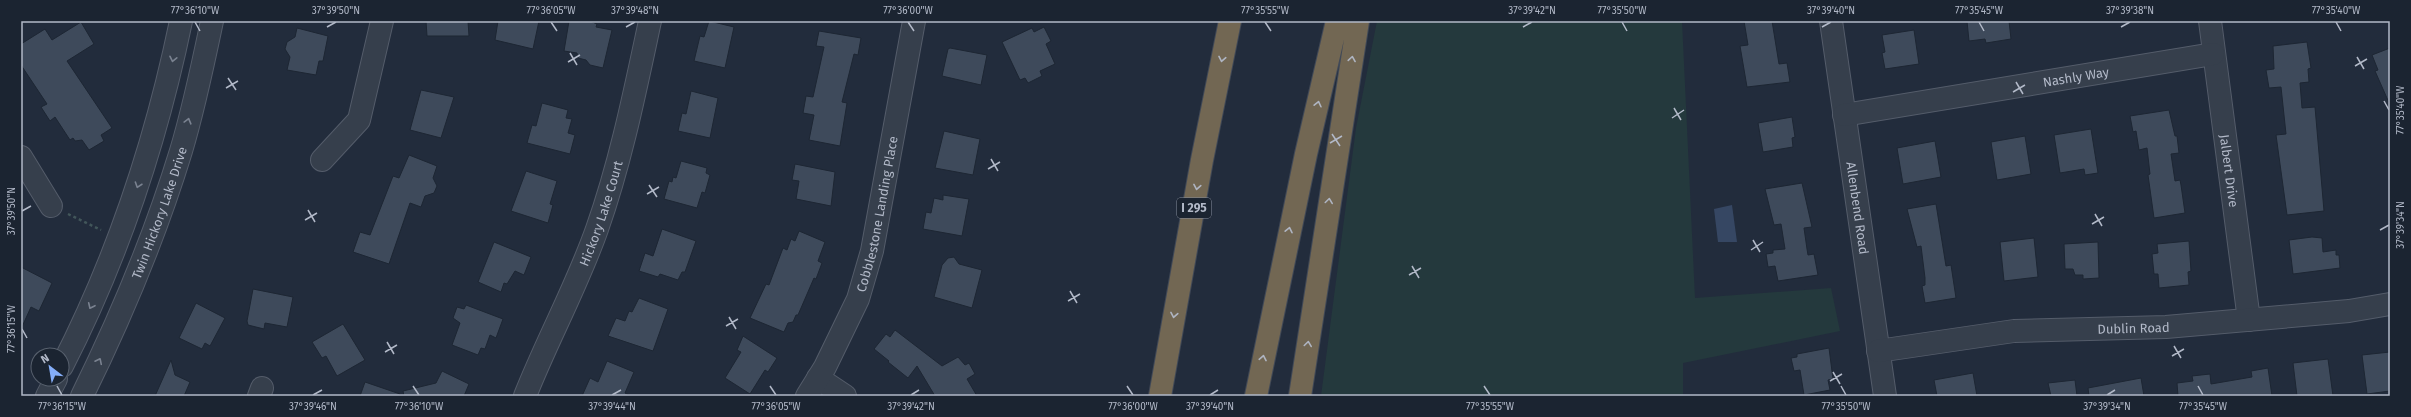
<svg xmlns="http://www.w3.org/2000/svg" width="2411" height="417" font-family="'Fira Sans',sans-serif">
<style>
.green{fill:#24393d}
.water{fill:#364763}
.building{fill:#3e4a5b;stroke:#1d2633}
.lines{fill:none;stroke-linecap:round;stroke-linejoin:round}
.minor-casing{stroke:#545c6a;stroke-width:24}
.highway-casing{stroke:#414957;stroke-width:24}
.path{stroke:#42565a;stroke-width:2.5;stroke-dasharray:3 3;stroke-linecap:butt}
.minor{stroke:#363f4c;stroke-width:22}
.highway{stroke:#726753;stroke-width:22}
.oneway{stroke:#7a8290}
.oneway2{stroke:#afb5c2}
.ticks{fill:none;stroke:#b2b9c8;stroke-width:1.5}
.labels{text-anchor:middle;stroke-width:3;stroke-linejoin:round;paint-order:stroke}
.shield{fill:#1b2431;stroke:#858c9b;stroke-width:1}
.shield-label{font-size:12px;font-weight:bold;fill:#b2b9c8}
.street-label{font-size:13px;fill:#b2b9c8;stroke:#1b2431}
.neatline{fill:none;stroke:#b2b9c8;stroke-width:1.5}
.ticks-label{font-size:10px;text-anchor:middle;fill:#b2b9c8}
</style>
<rect width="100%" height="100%" fill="#222c3c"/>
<path class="green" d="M1377 21H1682L1695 298 1831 288 1840 331 1683 363V396H1321L1356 128Z"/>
<path class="water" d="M1732 205 1737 242H1718L1714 209Z"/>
<path class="building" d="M426 21H468L469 36H427Z
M498 21H539L533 49 495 40Z
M569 21H590L597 24 596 27 612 30 603 68 590 65 586 60 578 58 577 53 564 51Z
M709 21 734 27 725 68 694 61 700 36 704 37Z
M1744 21H1772L1779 64 1787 63 1790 82 1747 87 1740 46 1748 45Z
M1967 21H2009L2011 39 1986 43 1985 39 1969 41Z
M81 22 94 44 67 61 112 128 101 135 104 141 89 150 82 140 75 141 73 138 70 140 55 117 50 121 41 107 47 104 21 65V44L45 29 52 40Z
M1044 27 1051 41 1046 44 1055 64 1040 71 1042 76 1028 83 1025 78 1020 80 1002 42 1032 28 1034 32Z
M297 28 328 36 323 61H319L316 75 287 70 290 57 285 49 287 42 295 37Z
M1914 30 1919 64 1885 69 1882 53 1885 52 1882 35Z
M819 31 861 38 858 55 854 54 842 102 847 103 840 146 809 140 814 115 803 113 806 96 813 97 824 47 816 46Z
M2307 42 2311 68 2308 69 2309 82 2300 83 2302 108 2315 107 2324 211 2287 215 2276 135 2286 134 2281 87 2269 88 2266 70 2274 69 2273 46Z
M950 48 987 55 981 85 942 76 948 49Z
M2390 48V105L2375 71 2378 70 2372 55Z
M421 90 454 97 441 138 410 130Z
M691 91 718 98 710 138 678 131 682 113 686 114Z
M542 103 568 110 566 118 572 119 568 133 575 135 570 154 527 143 532 125 536 126Z
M2169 110 2175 136H2177L2179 153 2171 154 2175 181 2180 180 2181 185 2185 213 2154 218 2148 175 2150 174 2147 148 2139 150 2136 131 2133 132 2130 116Z
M1792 117 1795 137 1792 138 1793 147 1763 152 1758 123Z
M2091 129 2098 173 2085 175 2084 169 2060 173 2054 135Z
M944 131 980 139 973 175 935 168Z
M2025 136 2031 174 1997 180 1991 142Z
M1935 141 1941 177 1903 184 1897 148Z
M409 155 437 166 433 178 437 186 434 193 425 196 421 207 410 203 389 264 353 252 360 232 370 235 393 176 399 178Z
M681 161 707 168 706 173 710 175 705 193 702 192 697 208 664 199 669 181 672 182 673 177 676 178Z
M795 164 835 172 831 206 796 199 799 181 792 180Z
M526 171 557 181 550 204 553 205 548 223 511 211Z
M1802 183 1812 227 1804 228 1807 249 1808 255 1814 254 1818 275 1778 281 1775 266 1768 267 1766 254 1773 253V250L1785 249 1781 224 1774 225 1765 189Z
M943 195 969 199 962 236 923 229 926 212 931 213 934 198 943 200Z
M1936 204 1946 266 1951 265 1956 298 1925 303 1922 286 1925 285V278L1921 246 1917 247 1907 209Z
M662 229 696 241 685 272H682L678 280 660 274 658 277 639 271 645 253 653 256Z
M799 231 825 242 818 261 822 263 816 279 814 278 798 315H796L793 322 788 323 784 332 750 318 766 284 769 285 783 248 787 250 791 239 795 241Z
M2312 237 2322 238 2323 252 2336 250V255H2339L2340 268 2293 274 2289 240Z
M2034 238 2038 277 2004 281 2000 242Z
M2189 241 2191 271 2188 272 2189 285 2159 288 2158 274H2154L2152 254 2158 253 2157 244Z
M494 242 531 257 524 275 515 271 507 284 504 283 501 292 478 282Z
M2098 242 2099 278 2083 279V275H2075L2073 269H2065L2064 244Z
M954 257 959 264 982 270 972 308 934 297 942 265 948 258Z
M21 267 52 283 39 311 31 307 21 329Z
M253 289 293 297 287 327 265 323 264 329 248 325 247 321Z
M639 298 668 309 653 351 608 336 616 318 625 321 629 311 632 312Z
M196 303 225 318 210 346 205 343 202 349 179 338Z
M466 305 503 319 496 338 490 335 485 349 481 348 478 355 452 345 460 323 453 318 457 307 464 309Z
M343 324 365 360 337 376 326 356 322 358 312 342Z
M895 330 942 366 958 357 965 365 969 363 975 374 967 379 977 396H935L917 366 908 378 888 362 889 361 874 349 886 334 890 337Z
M743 336 777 358 768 372 765 370 750 394 725 378 741 352 737 350Z
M1829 348 1833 379 1828 380 1830 390 1804 395 1800 370 1794 371 1791 358 1797 357V354Z
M2390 352V391L2367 394 2362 355Z
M2328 359 2333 396H2297L2293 363Z
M171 360 175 375 190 382 184 396H155Z
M607 361 634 372 625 393 631 396H582L590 378 598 382Z
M2268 368 2272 396H2178L2177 383 2193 381 2192 376 2210 374 2211 384 2252 377 2251 371Z
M442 371 469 384 464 396H404L403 391 436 383Z
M1973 373 1977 396H1937L1934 380Z
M2141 378 2144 396H2089L2088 388Z
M2075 380 2077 396H2051L2048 383Z
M365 382 400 394 399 396H360Z"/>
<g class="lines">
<g class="minor-casing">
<g id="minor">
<path id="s1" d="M1831 21 1885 396"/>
<path id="s2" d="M2210 21 2249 320"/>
<path id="s3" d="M1844 115 2213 54"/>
<path d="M21 157 51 206"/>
<path d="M322 160 359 120 382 21"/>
<path id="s4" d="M1878 351 2014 331 2166 327 2349 311 2390 304"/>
<path d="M62 366C118 257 156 142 181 21"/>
<path d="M818 378 845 396"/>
<path d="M47 396 56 379"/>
<path id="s5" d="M82 396C121 317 155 236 181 151 194 108 203 64 212 21"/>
<path d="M259 396 262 388"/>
<path id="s6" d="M525 396C547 340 577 286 597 229 621 161 635 91 650 21"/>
<path id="s7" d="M807 396 825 367 858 299 872 251 914 21"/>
</g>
</g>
<g class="highway-casing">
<path id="highway" d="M1160 396 1202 160 1230 21
M1256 396 1306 154 1337 21
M1300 396 1358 21"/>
</g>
<path class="path" d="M68 214 101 230"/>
<use href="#minor" class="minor"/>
<use href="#highway" class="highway"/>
</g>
<defs><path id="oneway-chevron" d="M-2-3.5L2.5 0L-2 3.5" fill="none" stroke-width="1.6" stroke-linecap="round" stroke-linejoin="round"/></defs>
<g class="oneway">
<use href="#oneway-chevron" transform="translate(173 59) rotate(102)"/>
<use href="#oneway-chevron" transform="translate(188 121) rotate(-75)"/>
<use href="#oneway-chevron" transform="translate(138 185) rotate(109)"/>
<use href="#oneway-chevron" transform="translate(91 306) rotate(115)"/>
<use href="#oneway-chevron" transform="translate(99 361) rotate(-64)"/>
</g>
<g class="oneway2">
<use href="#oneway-chevron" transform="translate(1222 59) rotate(101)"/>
<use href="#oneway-chevron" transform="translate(1352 59) rotate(-81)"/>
<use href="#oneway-chevron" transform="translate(1318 104) rotate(-77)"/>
<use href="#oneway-chevron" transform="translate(1197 187) rotate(100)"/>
<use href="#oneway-chevron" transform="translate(1329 201) rotate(-82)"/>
<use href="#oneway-chevron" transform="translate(1289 230) rotate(-78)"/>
<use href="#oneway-chevron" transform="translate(1174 315) rotate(100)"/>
<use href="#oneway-chevron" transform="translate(1308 344) rotate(-82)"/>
<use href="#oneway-chevron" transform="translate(1263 358) rotate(-79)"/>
</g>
<path class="ticks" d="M195 22 200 31M551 22 557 31M908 22 914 31M1265 22 1271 31M1622 22 1627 31M1979 22 1984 31M2336 22 2341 31M327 27 336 22M626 27 635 22M1523 27 1532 22M1822 27 1831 22M2121 27 2130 22M570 53 577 65M2357 57 2364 69M568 62 580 55M2355 66 2367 59M228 78 236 90M2016 82 2023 94M226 88 238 81M2013 92 2025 85M2384 101 2389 110M1674 108 1681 120M1672 118 1684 110M1332 134 1340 146M1330 143 1342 136M991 159 998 171M988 169 1000 162M649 185 657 197M647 194 659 187M308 210 315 222M22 211 31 206M2095 214 2102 226M305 220 317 213M2092 224 2104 217M2380 230 2389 225M1753 240 1760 252M1751 250 1763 242M1412 266 1419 278M1409 275 1421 268M1070 291 1077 303M1068 301 1080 294M729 317 736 329M726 326 738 319M22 329 27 338M387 342 394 354M2174 346 2181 358M385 352 397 345M2172 356 2184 349M1833 372 1840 384M1830 381 1842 374M57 386 62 395M413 386 419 395M770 386 776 395M1127 386 1133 395M1484 386 1490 395M1841 386 1846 395M2198 386 2203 395M313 395 322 390M612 395 621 390M911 395 919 390M1210 395 1218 390M2107 395 2115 390"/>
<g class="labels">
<rect class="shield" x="1177" y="198" width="34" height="20" rx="3"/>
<g class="shield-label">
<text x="1194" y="212">I 295</text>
</g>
<g class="street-label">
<text dy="5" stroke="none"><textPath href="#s3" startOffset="235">Nashly Way</textPath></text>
<text dy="5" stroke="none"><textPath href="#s2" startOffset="151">Jalbert Drive</textPath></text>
<text dy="5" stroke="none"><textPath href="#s1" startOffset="189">Allenbend Road</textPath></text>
<text dy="5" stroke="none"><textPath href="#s5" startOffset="199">Twin Hickory Lake Drive</textPath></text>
<text dy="5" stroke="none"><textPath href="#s6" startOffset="198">Hickory Lake Court</textPath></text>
<text dy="5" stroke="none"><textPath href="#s7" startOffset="197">Cobblestone Landing Place</textPath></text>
<text dy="5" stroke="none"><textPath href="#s4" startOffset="257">Dublin Road</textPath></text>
</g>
</g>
<rect width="2411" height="417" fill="none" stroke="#1b2431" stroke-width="44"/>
<g transform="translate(50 367) rotate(329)"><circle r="19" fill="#1b2431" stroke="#57606d"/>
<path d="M0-3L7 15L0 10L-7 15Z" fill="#85aef9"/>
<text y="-6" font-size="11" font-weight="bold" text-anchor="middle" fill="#b2b9c8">N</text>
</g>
<rect x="22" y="22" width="2367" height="373" class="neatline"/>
<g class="ticks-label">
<text x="195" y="14">77°36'10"W</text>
<text x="336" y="14">37°39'50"N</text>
<text x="551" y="14">77°36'05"W</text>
<text x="635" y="14">37°39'48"N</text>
<text x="908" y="14">77°36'00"W</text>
<text x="1265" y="14">77°35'55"W</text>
<text x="1532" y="14">37°39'42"N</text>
<text x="1622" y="14">77°35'50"W</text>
<text x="1831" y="14">37°39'40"N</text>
<text x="1979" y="14">77°35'45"W</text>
<text x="2130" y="14">37°39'38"N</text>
<text x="2336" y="14">77°35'40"W</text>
<text transform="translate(2400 110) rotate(-90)" y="4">77°35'40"W</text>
<text transform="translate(11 211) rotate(-90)" y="4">37°39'50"N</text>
<text transform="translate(2400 225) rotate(-90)" y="4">37°39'34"N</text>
<text transform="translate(11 329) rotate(-90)" y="4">77°36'15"W</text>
<text x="62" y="410">77°36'15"W</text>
<text x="313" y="410">37°39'46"N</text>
<text x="419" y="410">77°36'10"W</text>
<text x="612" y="410">37°39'44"N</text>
<text x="776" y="410">77°36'05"W</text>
<text x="911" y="410">37°39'42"N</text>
<text x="1133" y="410">77°36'00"W</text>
<text x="1210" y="410">37°39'40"N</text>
<text x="1490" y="410">77°35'55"W</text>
<text x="1846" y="410">77°35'50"W</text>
<text x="2107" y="410">37°39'34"N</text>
<text x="2203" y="410">77°35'45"W</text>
</g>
</svg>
